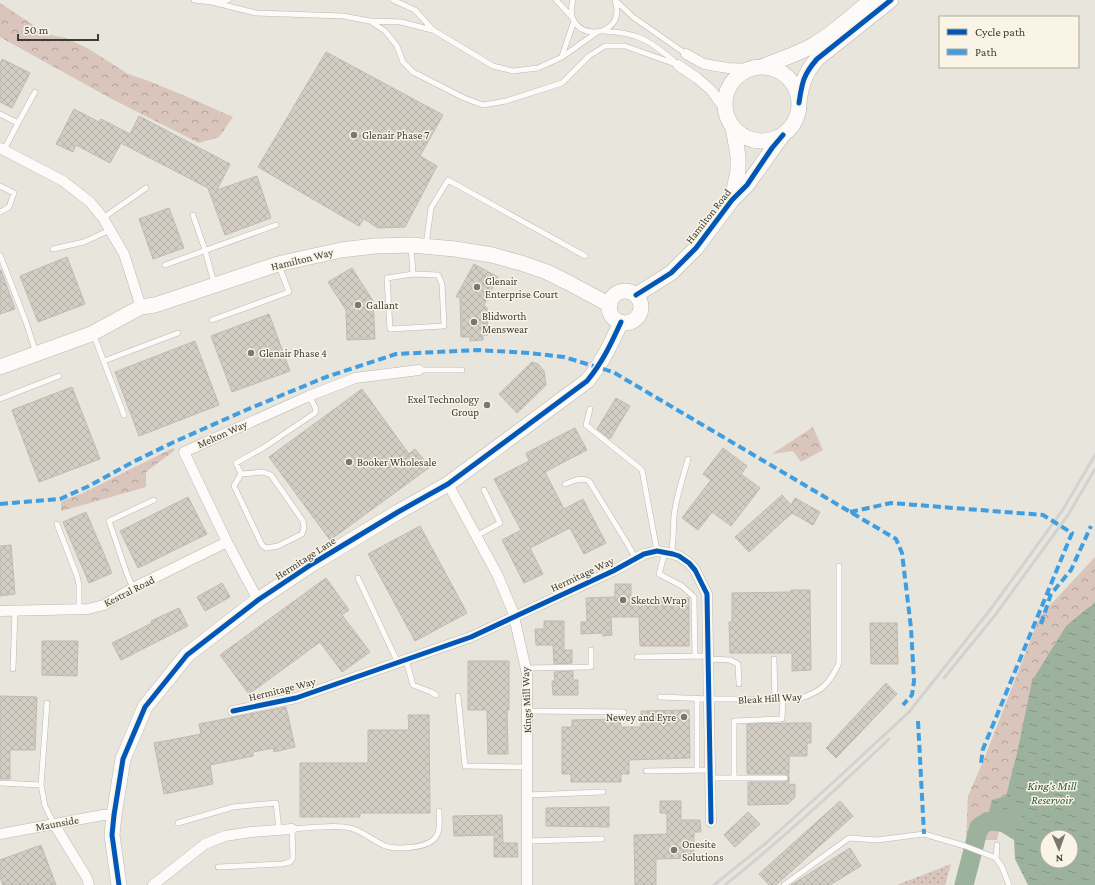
<svg xmlns="http://www.w3.org/2000/svg" width="1095" height="885" font-family="'Crimson Pro',serif">
<style>
.forest{fill:url(#forest-crowns)}
.park{fill:url(#park-dots)}
.water{fill:url(#water-ripples);fill-rule:evenodd}
.lines{fill:none;stroke-linecap:round;stroke-linejoin:round}
.river{stroke:#9db29d;stroke-width:19}
.building{fill:url(#building-cross-hatch);stroke:#bebbb4}
.lane-casing{stroke:#bbb8b2;stroke-width:6}
.street-casing{stroke:#bbb8b2;stroke-width:11}
.secondary-casing{stroke:#bbb8b2;stroke-width:16}
.lane{stroke:#fcfbfa;stroke-width:5}
.street{stroke:#fcfbfa;stroke-width:10}
.secondary{stroke:#fcfbfa;stroke-width:15}
.rail{stroke:#d3d2d0;stroke-width:3}
.quiet{stroke:#3f9ee2;stroke-width:4;stroke-dasharray:8 4;stroke-linecap:butt}
.cycleway-casing{stroke:#f9f4e6;stroke-width:8}
.cycleway{stroke:#0057b8;stroke-width:5}
.poi-dot{fill:#7a7770;stroke:#f9f4e6;stroke-width:1.5}
.labels{text-anchor:middle;stroke-width:3;stroke-linejoin:round;paint-order:stroke}
.poi-label{font-size:11px;fill:#3e3c36;stroke:#f9f4e6;text-anchor:start}
.street-label{font-size:11px;fill:#3e3c36;stroke:#f9f4e6}
.water-label{font-size:12px;font-style:italic;fill:#295a35;stroke:#f9f4e6}
</style>
<defs>
<pattern id="forest-crowns" width="20" height="18" patternUnits="userSpaceOnUse"><rect width="20" height="18" fill="#dac5bc"/><path d="M2 6a3 3 0 1 1 6 0M12 15a3 3 0 1 1 6 0" fill="none" stroke="#b2a19a"/></pattern>
<pattern id="park-dots" width="8" height="8" patternUnits="userSpaceOnUse"><rect width="8" height="8" fill="#dac5bc"/><path d="M2 2h.1M6 6h.1" fill="none" stroke="#b2a19a" stroke-width="1.8" stroke-linecap="round"/></pattern>
<pattern id="water-ripples" width="26" height="14" patternUnits="userSpaceOnUse"><rect width="26" height="14" fill="#9db29d"/><path d="M2 4q2-2 4 0t4 0M15 11q2-2 4 0t4 0" fill="none" stroke="#819281"/></pattern>
<pattern id="building-cross-hatch" width="8" height="8" patternUnits="userSpaceOnUse"><rect width="8" height="8" fill="#d3cdc3"/><path d="M0 0l8 8M0 8l8-8" fill="none" stroke="#b6b1a8"/></pattern>
</defs>
<rect width="100%" height="100%" fill="#e8e5dc"/>
<path class="forest" d="M0 3 47 34 66 38 89 49 128 74 146 80 190 98 233 117 219 137 199 143 110 98 0 37Z
M813 427 823 450 801 462 793 451 772 454Z
M173 448 175 450 146 472V487L90 503 61 511V501L83 493Z
M1095 557V602L1089 606 1017 753 1006 797 997 840H966L968 796 984 759 1040 616Z"/>
<path class="park" d="M951 864 945 885H897Z"/>
<path class="water" d="M1095 602V885H1028L1015 859 1014 840 1001 832 985 828 992 800 1006 796 1017 753 1032 681 1066 626ZM1047 837H1071V861H1047Z"/>
<g class="lines">
<path class="river" d="M964 885 979 827 987 822 1012 818"/>
</g>
<path class="building" d="M326 52 443 115 420 156 437 166 405 227 378 228 364 219 359 226 258 167Z
M2 59 30 73 12 108 0 102V64Z
M74 109 99 122 101 119 130 134 139 116 230 164 217 190 257 176 271 218 225 235 208 188 121 143 110 163 76 145 73 152 56 144Z
M169 208 184 248 153 259 139 219Z
M67 257 85 304 38 322 20 276Z
M474 264 498 277 484 305 487 308 488 335H483V340L470 341V337H461L460 297H456Z
M352 268 373 301 375 339 347 340 346 310 328 282Z
M0 270H1L15 309 0 314Z
M269 314 290 371 232 392 211 336Z
M195 341 219 405 139 436 115 372Z
M532 362 538 364 544 371 546 385 517 413 499 394Z
M72 387 100 459 39 482 12 410Z
M362 389 409 454 415 449 430 467 330 540 269 457Z
M616 398 630 406 610 439 597 429Z
M575 428 587 450 545 472 564 509 583 499 606 543 584 554 570 528 530 548 543 574 524 583 502 540 521 530 494 479 529 461 526 453Z
M723 448 747 466 741 474 760 488 731 526 712 512 698 530 682 518 711 480 703 474Z
M782 495 791 505 795 498 820 512 813 525 792 513 749 552 735 537Z
M188 497 207 534 138 568 120 531Z
M86 512 112 573 89 583 63 522Z
M420 526 467 613 415 641 368 554Z
M11 545 15 594 0 596V546Z
M326 578 349 610 342 615 370 652 342 672 320 642 249 694 220 655Z
M222 583 230 597 205 611 197 597Z
M615 584H631V599L689 598V646H640L639 617H611L612 635 603 636 602 633 581 634V622H587L586 598 615 597Z
M791 590H810L811 670 792 671V653H730L729 622H732V593L791 592Z
M179 608 188 626 121 660 112 643 152 623 151 621Z
M544 621H564V650H572V663L554 664 553 645H536L535 629H544Z
M870 623H897L898 664H871Z
M42 641H78L77 676 42 675Z
M468 661H509V710H507L508 754H488L487 710H468Z
M573 671V680H578V695H553L552 681H555L554 672Z
M886 683 897 694 836 758 826 748Z
M0 696 37 697 35 750H10V779H0Z
M286 707 295 747 274 752 273 748 253 752V756L210 765 213 784 164 794 154 743 201 734 199 724Z
M689 710 690 758 629 760V774H621V782H571V774H562V727H572V720L620 719 621 727H641V711Z
M408 715H429L430 813H360V817H300V763H368V730H409Z
M793 723H811V743H807V756H789V785L795 784V797L788 804 748 805V782H785L788 780 789 778 785 774H748L747 772V724Z
M660 801H681V820H700L701 832H694V858L656 859V885H635L634 835 667 834V813H660Z
M840 801 853 816 776 885H769L759 874Z
M609 807V827L546 826V808Z
M748 812 760 824 735 847 724 835Z
M502 815 503 843H517L518 857H494V835L454 836 453 816Z
M41 845 56 885H3L0 877V860Z
M850 848 861 866 830 885H791Z"/>
<g class="lines">
<g class="lane-casing">
<path id="lane" d="M194 0 212 2 256 13 343 16 370 21 385 31 397 46 403 62 413 72 464 98 483 105 506 101 562 83 589 56 605 46H625L678 65
M393 0 415 10 433 30 493 66 513 71 538 68 562 57 596 33
M556 0 572 17
M573 0C560 43 629 42 615 0
M616 1 633 17 686 54
M215 2 228 0
M371 21 401 22 432 30
M604 31C638 33 649 40 674 61
M562 56 574 21
M0 114 18 123 4 150
M18 123 35 92
M0 186 14 193 9 207 0 212
M193 215 205 250 214 283
M103 218 146 188
M426 245 431 208 448 180 585 256
M411 246 413 274
M53 249 84 242 110 230
M0 255 26 322 36 353
M165 265 276 225
M413 274 438 275 442 284 444 326 390 329 387 278Z
M212 320 289 292 279 266
M91 335 96 341 124 415
M104 361 178 333
M419 370H462
M0 399 59 376
M590 409 586 425 642 470 657 551
M263 472 271 475 303 521 304 528 302 534 278 546 266 548 262 545 234 486 241 474Z
M241 474 236 463 263 448 315 413 316 409 309 396
M565 484C574 481 580 477 589 481L627 543 636 559
M57 524 77 576 79 585V609
M476 536 500 523 484 490
M665 552 659 574 682 586 694 597 695 656
M671 554C674 541 673 529 674 516 676 497 683 478 688 459
M358 578 398 663
M133 588 127 574 109 521 154 500
M637 657 708 656
M708 659 730 660 738 664 739 684
M774 659 775 699
M406 660 413 685 431 692 436 695
M526 668 591 667V650
M13 669 15 611
M458 696 465 766 527 767
M660 697 709 699H798C821 692 829 685 839 663V566
M697 699V770
M47 703 41 785 45 806 54 824
M527 711 624 712
M646 771 710 770
M710 778H785
M734 778V721L782 719 783 699
M0 783 41 785
M527 795 603 792
M178 823 233 807 276 803 279 830
M527 841 602 839
M997 845 996 858 1002 867 1009 885
M218 867 282 864 290 862 293 858 292 829C308 828 329 825 344 827 359 828 370 839 383 845 394 850 426 849 435 838 441 831 439 820 439 811
M784 885 849 838 877 840 924 834 965 846 996 858"/>
</g>
<g class="street-casing">
<path id="street" d="M686 54 704 64 728 68 751 69
M678 65 697 78 711 90 727 112
M0 148 63 181 90 202 103 218 124 254 141 307
M448 484 498 576 513 612 527 674V885
M258 600 227 542 184 452 309 396 355 378 419 370
M0 611 88 609 104 605 133 588 227 542
M233 711 296 698 471 637 613 571 644 554 657 551 673 554 679 556 689 563 695 570 707 594 711 822
M54 824 87 878 89 885
M0 834 103 815H114
M153 885 205 844 225 836 251 832 292 829"/>
</g>
<g class="secondary-casing">
<path id="secondary" d="M761 67C777 61 794 55 810 47 832 35 852 16 871 0
M725 104a37 37 0 1 1 74 0a37 37 0 1 1-74 0Z
M799 101C802 83 805 73 817 59L891 0
M732 200 738 171V156L733 127
M609 307a16 16 0 1 1 32 0a16 16 0 1 1-32 0Z
M636 295 671 273 696 248 732 200 747 185 782 136
M0 367 91 334 141 307 155 305 278 264 341 250 375 246 411 245 455 249 492 255 521 263 547 272 569 283 610 305
M119 885 112 835 114 815 123 759 145 707 187 655 258 600 312 564 398 512 448 484 587 381C602 363 611 344 621 322"/>
</g>
<use href="#lane" class="lane"/>
<use href="#street" class="street"/>
<use href="#secondary" class="secondary"/>
<path class="rail" d="M944 678 996 614 1068 515 1095 469
M714 885 766 843 839 777 909 712 990 610 1062 511 1095 455
M725 885C782 839 836 790 889 739"/>
<path class="quiet" d="M0 504 60 499 89 486 133 462 174 442 246 410 326 377 396 354 478 350 529 353 564 357 613 372 896 539 902 553 911 628 914 681 912 695 903 705
M850 512 891 503 1043 515 1072 533 983 749 981 763
M1041 624 1051 594 1071 570 1091 526
M918 721 924 834"/>
<g class="cycleway-casing">
<path id="cycleway" d="M799 103C802 83 803 75 817 59L891 0
M636 295 671 273 696 248 732 200 747 185 772 148 783 135
M233 711 296 698 471 637 613 571 644 554 657 551 673 554 679 556 689 563 695 570 707 594 711 822
M119 885 112 835 114 815 123 759 145 707 187 655 258 600 312 564 398 512 448 484 587 381C602 363 611 344 621 322"/>
</g>
<use href="#cycleway" class="cycleway"/>
</g>
<g class="poi-dot">
<circle cx="354" cy="135" r="4"/>
<circle cx="477" cy="287" r="4"/>
<circle cx="358" cy="305" r="4"/>
<circle cx="474" cy="322" r="4"/>
<circle cx="251" cy="353" r="4"/>
<circle cx="487" cy="405" r="4"/>
<circle cx="349" cy="462" r="4"/>
<circle cx="623" cy="600" r="4"/>
<circle cx="684" cy="717" r="4"/>
<circle cx="674" cy="850" r="4"/>
</g>
<g class="labels">
<g class="poi-label">
<text x="362" y="139">Glenair Phase 7</text>
<text x="485" y="285">Glenair<tspan x="485" dy="13">Enterprise Court</tspan></text>
<text x="366" y="309">Gallant</text>
<text x="482" y="320">Blidworth<tspan x="482" dy="13">Menswear</tspan></text>
<text x="259" y="357">Glenair Phase 4</text>
<text x="479" y="403" text-anchor="end">Exel Technology<tspan x="479" dy="13">Group</tspan></text>
<text x="357" y="466">Booker Wholesale</text>
<text x="631" y="604">Sketch Wrap</text>
<text x="676" y="721" text-anchor="end">Newey and Eyre</text>
<text x="682" y="848">Onesite<tspan x="682" dy="13">Solutions</tspan></text>
</g>
<g class="street-label">
<text transform="translate(708 216) rotate(-52)" y="4">Hamilton Road</text>
<text transform="translate(302 259) rotate(-14)" y="4">Hamilton Way</text>
<text transform="translate(222 434) rotate(-24)" y="4">Melton Way</text>
<text transform="translate(305 558) rotate(-33)" y="4">Hermitage Lane</text>
<text transform="translate(582 574) rotate(-25)" y="4">Hermitage Way</text>
<text transform="translate(129 591) rotate(-27)" y="4">Kestral Road</text>
<text transform="translate(282 689) rotate(-14)" y="4">Hermitage Way</text>
<text transform="translate(770 698) rotate(-3)" y="4">Bleak Hill Way</text>
<text transform="translate(526 700) rotate(-92)" y="4">Kings Mill Way</text>
<text transform="translate(57 823) rotate(-10)" y="4">Maunside</text>
</g>
<g class="water-label">
<text x="1052" y="790">King's Mill<tspan x="1052" dy="14">Reservoir</tspan></text>
</g>
</g>
<rect x="939" y="16" width="140" height="52" fill="#f9f4e6" stroke="#aeaaa0"/>
<rect x="947" y="29" width="20" height="6" fill="#0057b8" stroke="#aeaaa0"/>
<text x="975" y="36" font-size="12" fill="#3e3c36">Cycle path</text>
<rect x="947" y="49" width="20" height="6" fill="#3f9ee2" stroke="#aeaaa0"/>
<text x="975" y="56" font-size="12" fill="#3e3c36">Path</text>
<g transform="translate(1059 849) rotate(178)"><circle r="19" fill="#f9f4e6" stroke="#aeaaa0"/>
<path d="M0-3L7 15L0 10L-7 15Z" fill="#7a7770"/>
<text y="-6" font-size="11" font-weight="bold" text-anchor="middle" fill="#3e3c36">N</text>
</g>
<path d="M18 34v6h80v-6" fill="none" stroke="#3e3c36" stroke-width="2"/>
<text x="24" y="34" font-size="12" fill="#3e3c36" stroke="#f9f4e6" stroke-width="3" paint-order="stroke">50 m</text>
</svg>
